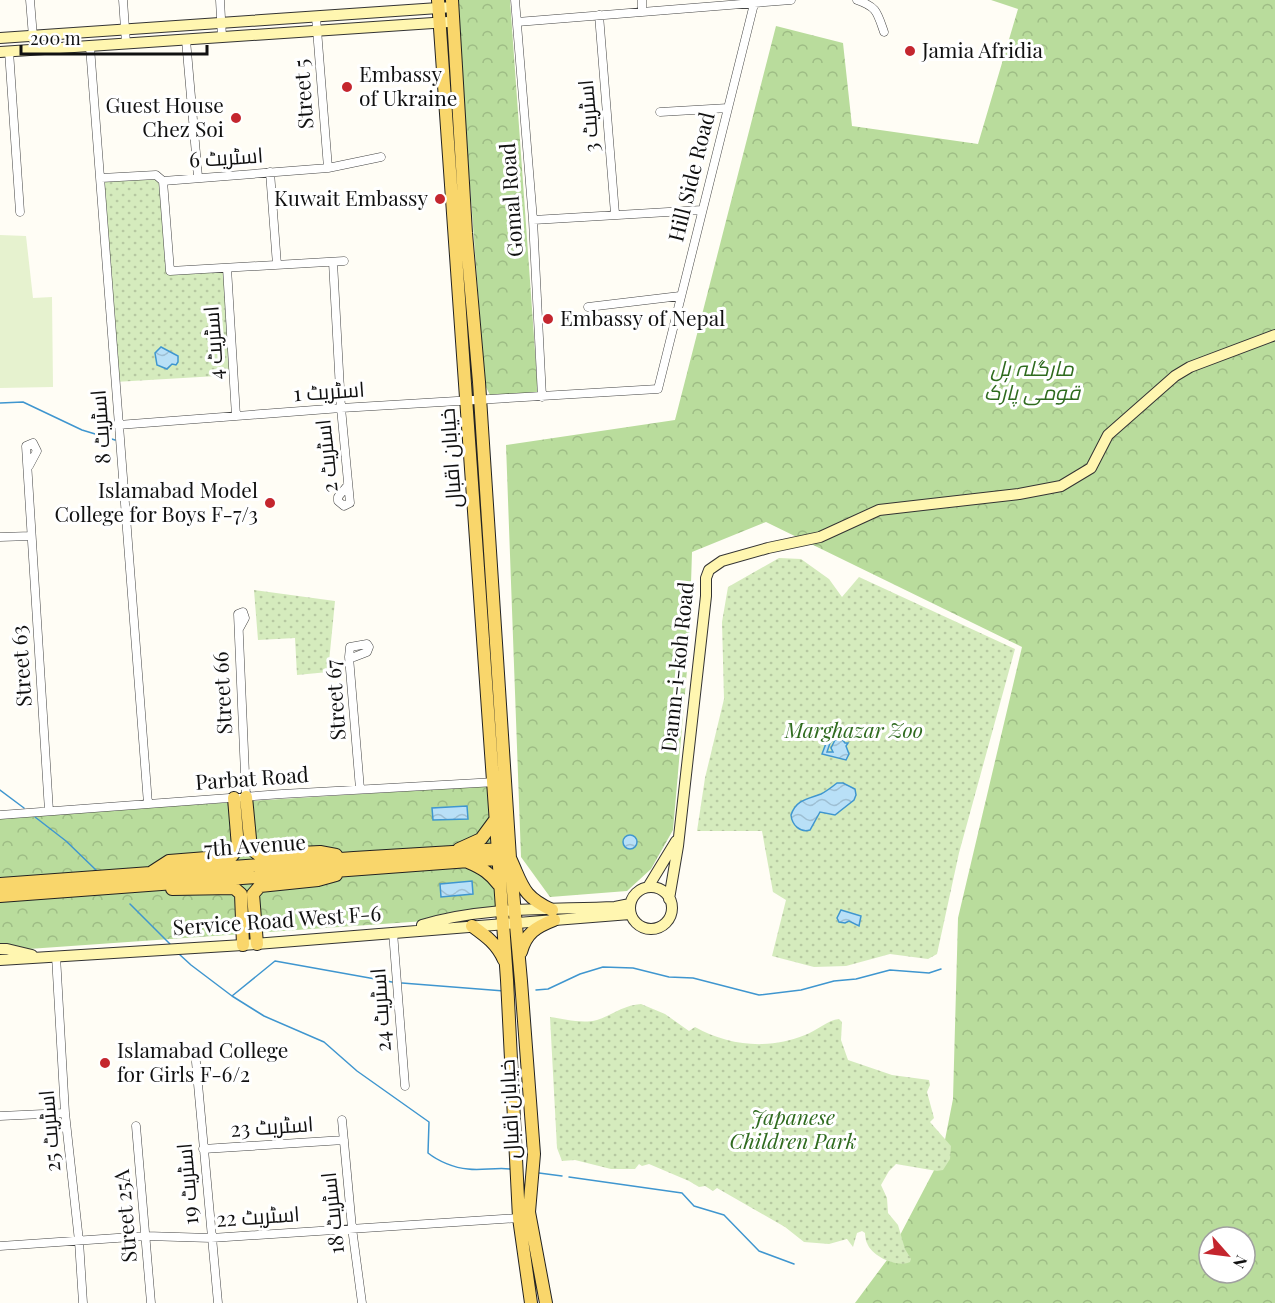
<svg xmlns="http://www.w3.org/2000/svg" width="1275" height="1303" font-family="'Playfair Display',Cairo,serif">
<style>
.forest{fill:url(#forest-crowns);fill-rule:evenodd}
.park{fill:url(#park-dots)}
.pitch{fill:#e6f2cf}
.water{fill:url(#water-waves);stroke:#3f96cf;stroke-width:1.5}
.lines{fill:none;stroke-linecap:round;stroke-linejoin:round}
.stream{stroke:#3f96cf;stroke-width:1.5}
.street-casing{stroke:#444;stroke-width:9}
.secondary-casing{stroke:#333;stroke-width:12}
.primary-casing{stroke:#222;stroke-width:14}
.street{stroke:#fff;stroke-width:8}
.secondary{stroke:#fff6b0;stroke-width:10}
.primary{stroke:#f9d66b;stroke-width:12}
.poi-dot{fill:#c4262e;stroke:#fff;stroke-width:2}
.labels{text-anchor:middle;stroke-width:6;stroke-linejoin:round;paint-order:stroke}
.poi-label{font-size:21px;fill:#111;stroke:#fff;text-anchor:start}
.street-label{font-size:21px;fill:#111;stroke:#fff}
.park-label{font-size:21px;font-style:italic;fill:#2f6b1f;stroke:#fff}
</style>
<defs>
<pattern id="forest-crowns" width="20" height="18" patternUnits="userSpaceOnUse" patternTransform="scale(1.5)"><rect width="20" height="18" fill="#b9dc9c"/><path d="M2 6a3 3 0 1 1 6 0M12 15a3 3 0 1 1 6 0" fill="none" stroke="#9ebc85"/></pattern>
<pattern id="park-dots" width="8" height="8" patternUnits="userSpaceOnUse" patternTransform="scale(1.5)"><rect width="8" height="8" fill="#d5ebbd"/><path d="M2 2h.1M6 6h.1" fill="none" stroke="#b6c8a1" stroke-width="1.8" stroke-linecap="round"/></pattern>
<pattern id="water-waves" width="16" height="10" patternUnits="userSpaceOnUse" patternTransform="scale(1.5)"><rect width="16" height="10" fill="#b9e0f7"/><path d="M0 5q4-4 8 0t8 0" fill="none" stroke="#9ebfd3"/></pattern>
</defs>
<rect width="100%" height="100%" fill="#fffdf5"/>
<path class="forest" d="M456 0H510L538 393 491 397 485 385Z
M991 0H1275V1303H855L887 1260 942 1155 953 1099 958 918 1022 647 766 522 692 552 689 647 673 830 651 869 627 891 550 897 521 857 506 445 675 420 776 26 843 43 852 126 978 144 1018 9ZM1209 1237H1245V1273H1209Z
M487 786 496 916 0 951V817Z"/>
<path class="park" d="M156 175 163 181 170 271 227 268 234 375 115 382 101 178Z
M779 558 801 559 829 579 842 597 859 577 1015 649 959 853 937 954 928 959 890 954 846 966 814 967 772 956 786 900 773 892 762 831H697L705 778 724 699 722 622 728 587Z
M254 590 335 601 328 672 297 675 295 638 258 640Z
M641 1004 665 1014 689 1031 695 1027C729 1046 769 1050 805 1035 816 1031 828 1020 839 1019L842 1022 841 1040 848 1060 892 1075 929 1080 930 1085 927 1092 934 1118 930 1122 951 1146 950 1159 943 1170 937 1171 896 1164 889 1171 881 1185 887 1198 888 1213 898 1225 905 1249 911 1259 910 1262C898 1268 872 1257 867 1243 866 1242 865 1235 865 1233L862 1231 857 1233 853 1247 847 1239 829 1244 804 1242 785 1227 717 1188 713 1191 705 1186 699 1187 689 1181 649 1164 642 1166 639 1164 635 1169H611L575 1160 562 1161 557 1148 550 1017C564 1019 582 1024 597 1020 612 1015 624 1005 641 1004Z"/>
<path class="pitch" d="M0 235 26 236 33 298 52 297 53 387 0 388Z"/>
<path class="water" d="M161 347 178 356V362L176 365 172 364 167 369 157 365 155 353Z
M829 730 837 734 830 743 827 752H833L831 748 835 740 841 738 845 743H848L846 746 849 754 846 760 822 754 828 738 826 732Z
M837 783H843L855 789 856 795 854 800 835 815 820 812 810 830C800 833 792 825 791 815 796 800 807 799 821 794 827 791 832 787 837 783Z
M467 806 468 819 433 820 432 808Z
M623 842a7 7 0 1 1 14 0a7 7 0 1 1-14 0Z
M472 881 473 894 441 897 440 884Z
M841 910 861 916 859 926 849 921 845 923 839 922 837 918Z"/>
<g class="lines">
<path class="stream" d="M0 403 23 402 82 430 115 440
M0 790 24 808
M35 817 66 841 96 870
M130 904 170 944
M179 954 191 965 232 996 275 961 392 982
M402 983 504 991
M536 990 548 989 580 974 603 967 633 968 669 977 693 978 759 995 801 990 834 981 856 979 890 970 929 973 941 969
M232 996 264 1016 324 1042 357 1071 429 1122 428 1153C438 1161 454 1168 468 1169 482 1171 495 1167 511 1169
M539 1173 562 1176
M569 1177 682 1193 694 1206 724 1215 759 1251 794 1264"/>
<g class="street-casing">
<path id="street" d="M30 0 34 49
M123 0 126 43
M220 0 222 37
M515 0 533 220 542 397
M642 0V12
M857 0C877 7 877 12 884 32
M599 15 615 214
M316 17 328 168
M517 22 791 0
M186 40 198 177
M90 47 148 804
M9 51 20 212
M660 112 728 108
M270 172 277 265
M101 178 156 175 163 181
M163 181 170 271 344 261
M163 181 328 168 381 157
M533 220 702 210
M333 262 341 408 350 503 344 506 338 501V497L348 485
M227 268 236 416
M588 307 680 296
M118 425 341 408 658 389 755 0
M29 466 37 451 33 443 26 446 49 811
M0 537 31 536
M239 629 245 618 243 612 238 614 246 797
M354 657 367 652 369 647 367 644 350 647 349 657 360 789
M0 815 282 794 496 782
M393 932 405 1086
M56 956 65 1113 79 1241 83 1303
M196 1062 218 1303
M0 1116 65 1113
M342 1120 352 1228 362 1303
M136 1126 151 1303
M203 1149 344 1140
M0 1246 146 1236 211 1238 519 1218"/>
</g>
<g class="secondary-casing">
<path id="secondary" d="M0 38 453 7
M0 52 448 22
M648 887 676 841
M630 908a21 21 0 1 1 42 0a21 21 0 1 1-42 0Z
M669 899 678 846 706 596V578L709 570 722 561 768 548 820 537 879 510 1019 494 1061 486 1091 468 1108 435 1175 376 1190 367 1275 335
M422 925C483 906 552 910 615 907L630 904
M0 949H7L32 955
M0 960 243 945 630 914"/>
</g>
<g class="primary-casing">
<path id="primary" d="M438 0 507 980 519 1218 531 1303
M452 0 466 233 479 382 510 858 521 981 534 1154 529 1212 546 1303
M246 797 251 849 259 855 320 852 336 855
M459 849 481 839 495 820
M468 862C482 868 490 873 499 885
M152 872 169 861 232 856 238 847 234 798
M0 884 354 858 502 849
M172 889 234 888 241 894 243 945
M0 896 510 858C523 886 522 896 552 910
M472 926C486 936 497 944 504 960
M257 944 253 894 260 886 318 880 336 875
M521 952C526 933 536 927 554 920"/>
</g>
<use href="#street" class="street"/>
<use href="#secondary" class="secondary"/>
<use href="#primary" class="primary"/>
</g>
<g class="poi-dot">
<circle cx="910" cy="51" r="6"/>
<circle cx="347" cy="87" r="6"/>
<circle cx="236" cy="118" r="6"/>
<circle cx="440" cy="199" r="6"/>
<circle cx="548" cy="319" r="6"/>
<circle cx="270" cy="503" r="6"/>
<circle cx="105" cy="1063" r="6"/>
</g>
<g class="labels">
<g class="poi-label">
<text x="922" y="58">Jamia Afridia</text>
<text x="359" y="82">Embassy<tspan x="359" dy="24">of Ukraine</tspan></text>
<text x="224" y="113" text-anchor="end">Guest House<tspan x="224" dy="24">Chez Soi</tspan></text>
<text x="428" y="206" text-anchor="end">Kuwait Embassy</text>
<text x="560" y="326">Embassy of Nepal</text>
<text x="258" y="498" text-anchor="end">Islamabad Model<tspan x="258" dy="24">College for Boys F-7/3</tspan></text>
<text x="117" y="1058">Islamabad College<tspan x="117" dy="24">for Girls F-6/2</tspan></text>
</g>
<g class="street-label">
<text transform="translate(304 94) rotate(-94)" y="7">Street 5</text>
<text transform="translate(589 116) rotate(-95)" y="7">اسٹریٹ 3</text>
<text transform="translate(226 158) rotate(-4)" y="7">اسٹریٹ 6</text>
<text transform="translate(692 177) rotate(-76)" y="7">Hill Side Road</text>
<text transform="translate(512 200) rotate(-94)" y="7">Gomal Road</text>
<text transform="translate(214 343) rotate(-94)" y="7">اسٹریٹ 4</text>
<text transform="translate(329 392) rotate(-4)" y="7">اسٹریٹ 1</text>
<text transform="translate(101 427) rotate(-94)" y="7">اسٹریٹ 8</text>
<text transform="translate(327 456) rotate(-96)" y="7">اسٹریٹ 2</text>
<text transform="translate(451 458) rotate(-94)" y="7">خیابان اقبال</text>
<text transform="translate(22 666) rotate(-94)" y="7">Street 63</text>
<text transform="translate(678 667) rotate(-84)" y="7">Damn-i-koh Road</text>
<text transform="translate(223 693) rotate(-93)" y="7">Street 66</text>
<text transform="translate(336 700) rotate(-94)" y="7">Street 67</text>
<text transform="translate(252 779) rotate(-4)" y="7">Parbat Road</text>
<text transform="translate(255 846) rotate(-4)" y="7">7th Avenue</text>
<text transform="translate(277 921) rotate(-4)" y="7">Service Road West F-6</text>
<text transform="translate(381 1010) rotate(-94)" y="7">اسٹریٹ 24</text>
<text transform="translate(510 1109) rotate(-93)" y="7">خیابان اقبال</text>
<text transform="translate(272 1127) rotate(-4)" y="7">اسٹریٹ 23</text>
<text transform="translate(50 1131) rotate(-95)" y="7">اسٹریٹ 25</text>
<text transform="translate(188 1184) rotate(-95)" y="7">اسٹریٹ 19</text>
<text transform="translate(333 1213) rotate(-96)" y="7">اسٹریٹ 18</text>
<text transform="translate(126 1216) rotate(-95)" y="7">Street 25A</text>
<text transform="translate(258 1217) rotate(-4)" y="7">اسٹریٹ 22</text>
</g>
<g class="park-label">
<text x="1032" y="376">مارگلہ ہل<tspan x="1032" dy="24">قومی پارک</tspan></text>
<text x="854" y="738">Marghazar Zoo</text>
<text x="793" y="1125">Japanese<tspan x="793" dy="24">Children Park</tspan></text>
</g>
</g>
<g transform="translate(1227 1255) rotate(118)"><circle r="28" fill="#ffffff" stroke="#a0a0a0" stroke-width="1.5"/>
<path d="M0-4.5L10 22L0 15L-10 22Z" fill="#c4262e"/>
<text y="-9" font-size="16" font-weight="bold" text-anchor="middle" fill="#111111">N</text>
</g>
<path d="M21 45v9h186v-9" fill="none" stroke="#111111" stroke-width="3"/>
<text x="30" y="45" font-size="18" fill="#111111" stroke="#ffffff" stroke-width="4.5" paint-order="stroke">200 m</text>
</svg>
